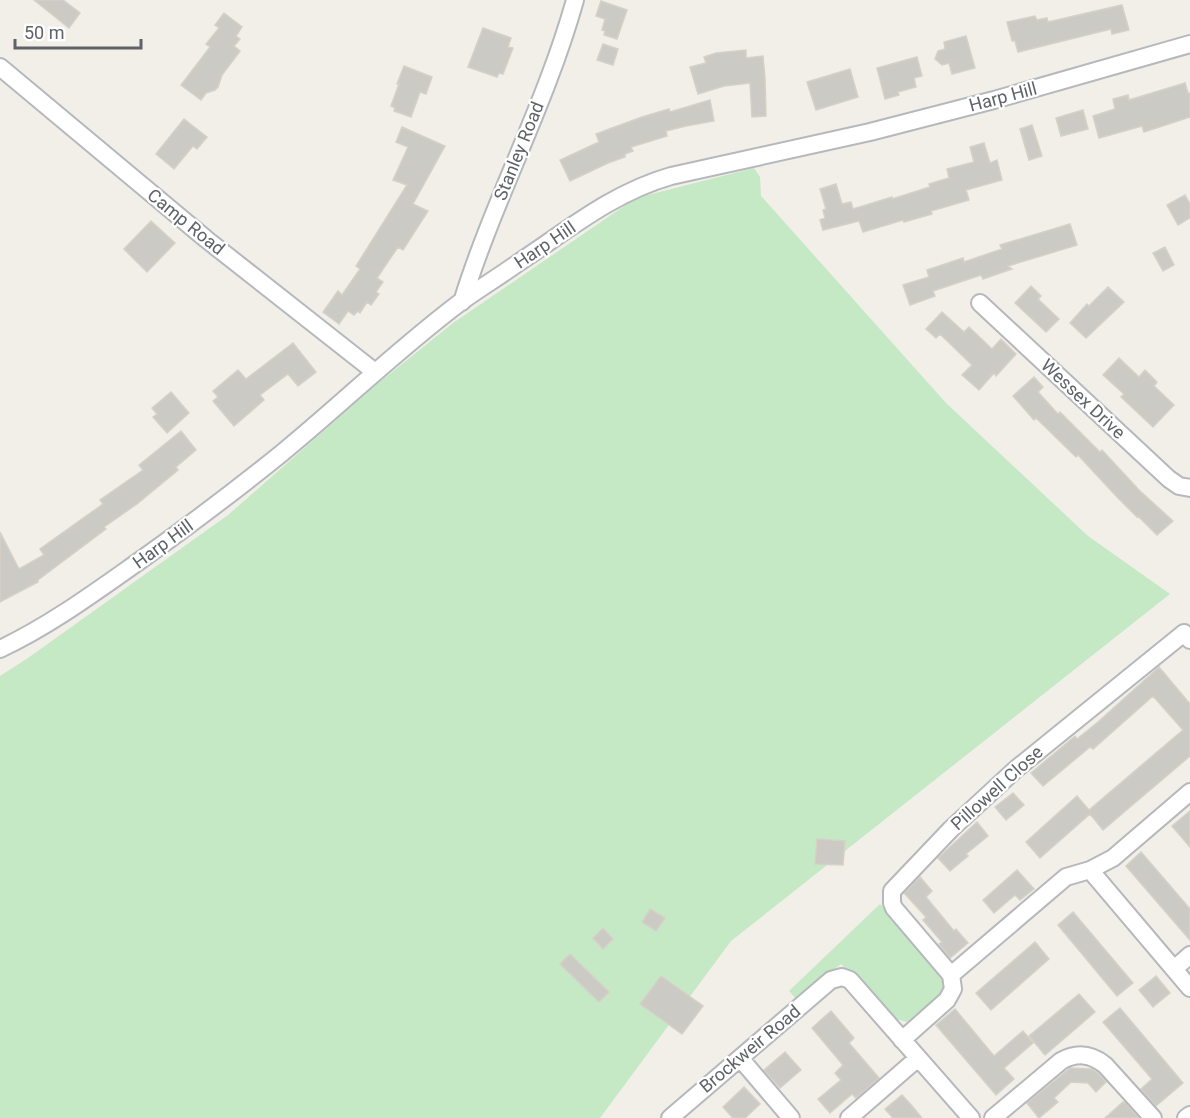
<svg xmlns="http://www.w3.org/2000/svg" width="1190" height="1118" font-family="Roboto,sans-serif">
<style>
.green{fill:#c5e8c5}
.building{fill:#cccac5;stroke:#d6d1c6;stroke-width:1.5}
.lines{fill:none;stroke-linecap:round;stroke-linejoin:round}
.minor-casing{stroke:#b5b8bc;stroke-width:20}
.minor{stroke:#fff;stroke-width:16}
.labels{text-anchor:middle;stroke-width:4.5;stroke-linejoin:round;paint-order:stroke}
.street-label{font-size:18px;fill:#5f6368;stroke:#fff}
</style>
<rect width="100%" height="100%" fill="#f1efe8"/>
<path class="green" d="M754 168 760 177 761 196 946 403 1088 536 1170 594 731 941 600 1118H0V676L28 658 228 515 376 385 453 323 636 198Z
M880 904 941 974 944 989 927 1006 907 1022 896 1019 841 964 796 999 789 991Z"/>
<path class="building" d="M34 0H63L80 13 69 28Z
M601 1 627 10 617 39 604 35 605 31 602 30 605 19 596 16Z
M1122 5 1129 30 1112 34 1111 29 1018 52 1015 41H1012L1007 22 1035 16 1037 20 1047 18 1048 22Z
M224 13 242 27 236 36 240 39 234 46 240 51 222 75 218 87 215 90 206 93 201 100 181 85 210 47 206 44 219 28 215 25Z
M483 28 511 38 508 47 513 48 503 74 499 73 497 77 468 67Z
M966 36 975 68 952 74 949 63 942 65 935 59 938 51 945 49 944 42Z
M603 44 618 49 613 65 597 60Z
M746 50V58L763 56 765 78 766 116 752 117 750 83 724 86 698 94 690 67 706 63 704 57 716 53Z
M917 57 922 76 914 78 916 87 898 92 899 95 885 99 877 68Z
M404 66 432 77 426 94 420 92 411 117 394 111 395 108 391 106 399 84H397Z
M850 69 858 97 816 110 807 82Z
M1185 83 1188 93H1190V117L1144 132 1142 126 1099 138 1093 116 1115 109 1113 99 1128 95 1129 100Z
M710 100 714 121 686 126 666 131 667 136 631 147 633 151 625 154V157L608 163 570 181 560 160 599 142 596 134 642 117 669 109 670 112Z
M1083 110 1088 129 1061 136 1056 118Z
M184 119 207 137 197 149 193 146 174 169 156 154Z
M1032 125 1042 156 1029 160 1020 129Z
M402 127 445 146 413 204 428 211 403 250 398 247 377 278 383 282 376 292 379 294 371 305 367 302 360 313 358 311 354 315 348 311 339 324 323 312 338 291 342 295 360 269 356 266 407 185 393 180 408 147 396 142Z
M984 143 990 163 997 160 1002 180 966 190 969 200 931 211 932 214 904 222 903 220 863 232 859 221 823 230 820 220 825 218 823 210 826 209 820 189 836 184 842 204 851 202 853 209 892 197V199L930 187 929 184 949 178 947 169 974 162 970 147Z
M1185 195 1190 204V218L1178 225 1167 205Z
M151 221 175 243 147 272 124 249Z
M1070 224 1077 245 1008 266 1012 269 983 279 981 275 933 291 935 296 910 305 903 285 929 277 927 270 963 258 964 262 1002 249 1000 245Z
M1165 247 1174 265 1163 271 1153 253Z
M1031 286 1041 296 1038 299 1059 319 1046 332 1015 303Z
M1108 287 1124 302 1086 338 1070 323 1087 304 1089 306Z
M942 312 964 332 969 327 992 349 1001 339 1016 354 996 376 994 373 979 390 962 375 972 365 940 334 936 338 926 329Z
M293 343 316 372 298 386 288 374 260 395 264 400 234 426 213 401 218 397 213 391 238 370 246 379Z
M1119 358 1139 377 1145 370 1157 382 1154 386 1174 405 1153 427 1121 397 1124 394 1103 375Z
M1034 377 1043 387 1038 392 1058 414 1060 412 1100 452 1102 450 1140 491 1173 521 1157 535 1138 516 1137 517 1117 497 1078 455 1076 457 1036 418 1034 420 1013 396Z
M171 392 189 413 167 433 153 417 157 414 152 408Z
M181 431 196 450 176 467 178 470 137 504 104 527 106 529 38 580V582L0 602V532L19 569 44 555 40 549 103 504 100 500 143 470 139 465Z
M1159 667 1190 704V756L1103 830 1090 814 1040 858 1026 842 1077 796 1089 810 1183 730 1153 696 1093 749 1090 747 1043 786 1031 773 1075 736 1077 739 1098 722Z
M1013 793 1024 805 1006 820 995 807Z
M1190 811V847L1172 826Z
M977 822 988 836 966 854 968 856 950 871 938 858Z
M817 839 845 841 843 865 815 864Z
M1141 852 1190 909V940L1126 866Z
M1017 870 1034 889 1020 900 1015 895 994 913 983 900Z
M920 877 932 891 926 897 954 931 956 929 968 943 950 958 939 944 942 942 923 920 926 917 904 893Z
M650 909 665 918 656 931 642 922Z
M1073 912 1133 983 1117 996 1058 925Z
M603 928 613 939 603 949 593 938Z
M1035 942 1049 959 991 1010 976 993Z
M570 954 609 992 599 1002 560 964Z
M661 976 703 1006 682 1034 640 1004Z
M1156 976 1170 993 1153 1007 1139 990Z
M1079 994 1095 1012 1045 1055 1029 1036Z
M1120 1008 1183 1083 1156 1106 1141 1089 1152 1079 1103 1022Z
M955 1009 994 1056 1023 1031 1033 1043 1004 1068 1014 1079 996 1095 936 1025Z
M831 1011 854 1038 849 1043 879 1078 856 1098 852 1094 830 1113 818 1099 841 1080 835 1073 843 1065 812 1028Z
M785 1052 801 1070 780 1088 764 1070Z
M1070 1068 1092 1069 1098 1073 1106 1082 1096 1092 1088 1083 1071 1082 1054 1098 1058 1102 1039 1118 1027 1103Z
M744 1087 760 1104 745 1118H733L723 1107Z
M902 1095 913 1107 922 1118H893L885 1109Z
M1123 1102H1125L1139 1118H1105Z"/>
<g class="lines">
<g class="minor-casing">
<path id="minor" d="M0 67 206 239 375 372
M462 302C494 199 546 104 575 0
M980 303 1169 479 1179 486 1190 488
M0 649C49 626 94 593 138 562 187 527 235 491 282 453 343 403 399 348 462 301 480 288 500 276 518 263 568 230 612 193 671 176L870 132 994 100 1190 44
M1090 870 1190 988
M1174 969 1190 955
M951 975 894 908 892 903V891L951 829 1016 769 1184 633 1190 640
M902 1040 947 1000 953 989 951 975 1066 877 1090 870 1113 858 1190 792
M740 1058 791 1118
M670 1118 831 980 842 977 850 980 971 1118
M849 1118 918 1058
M993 1118 1061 1061C1077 1052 1091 1054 1105 1065L1153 1118
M1186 1118 1190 1115"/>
</g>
<use href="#minor" class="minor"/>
</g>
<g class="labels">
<g class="street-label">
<text transform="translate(1003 97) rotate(-15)" y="6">Harp Hill</text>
<text transform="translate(519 151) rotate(-68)" y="6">Stanley Road</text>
<text transform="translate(186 222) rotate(39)" y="6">Camp Road</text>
<text transform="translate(545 245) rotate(-34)" y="6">Harp Hill</text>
<text transform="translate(1083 399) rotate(43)" y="6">Wessex Drive</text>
<text transform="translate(163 544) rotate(-36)" y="6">Harp Hill</text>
<text transform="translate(997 788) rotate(-42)" y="6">Pillowell Close</text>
<text transform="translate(750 1049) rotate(-40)" y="6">Brockweir Road</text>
</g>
</g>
<path d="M15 39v9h126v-9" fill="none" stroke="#5f6368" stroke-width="3"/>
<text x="24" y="39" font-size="18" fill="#5f6368" stroke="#ffffff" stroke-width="4.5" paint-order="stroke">50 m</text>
</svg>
